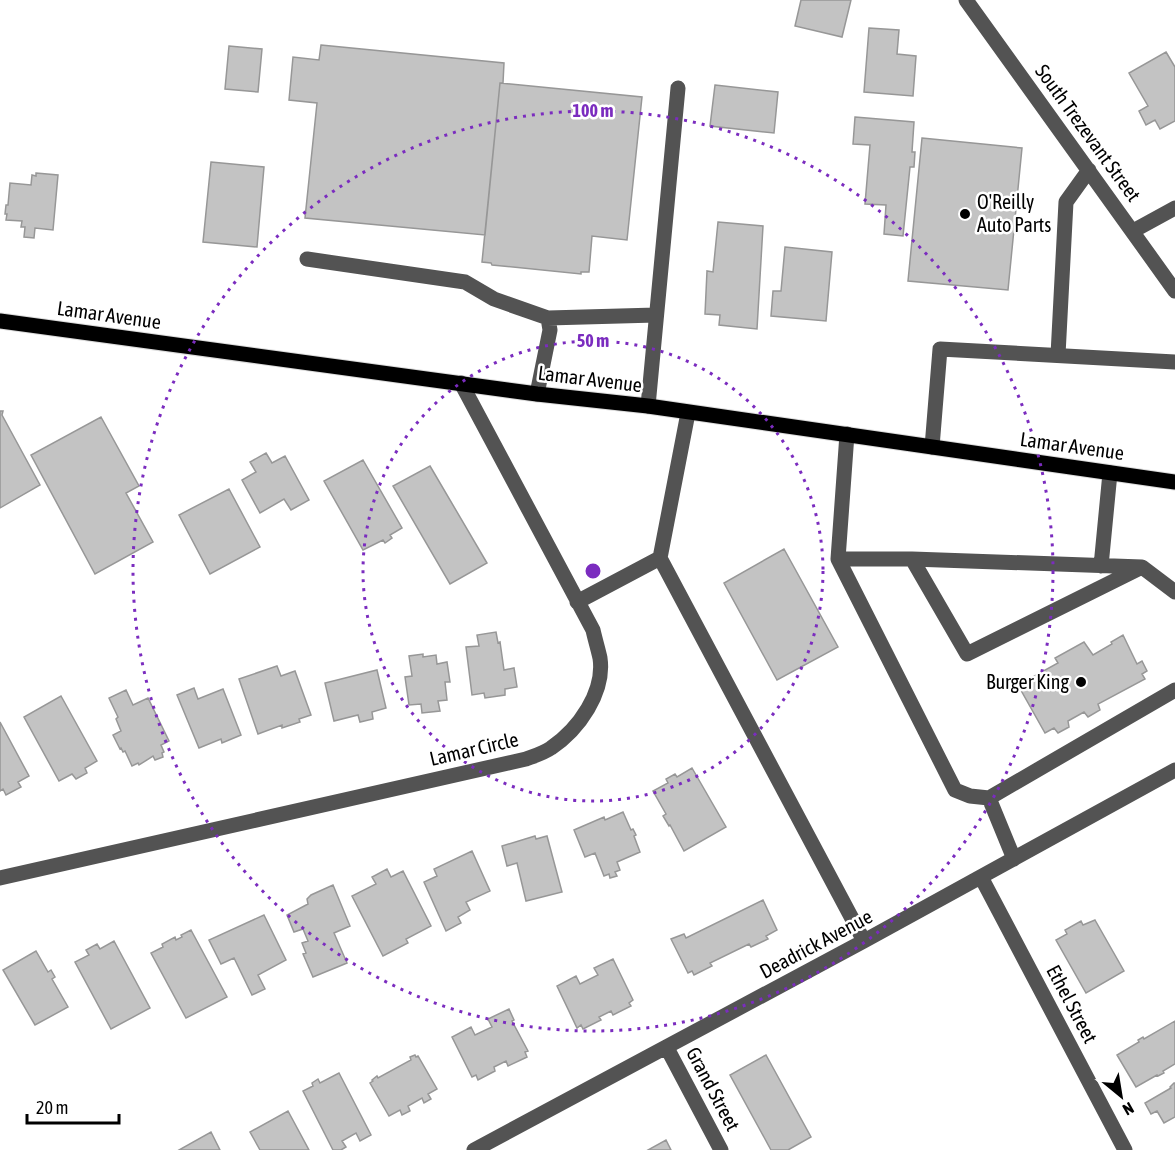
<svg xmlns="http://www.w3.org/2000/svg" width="1175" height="1150" font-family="'Asap Condensed',sans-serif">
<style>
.building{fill:#c3c3c3;stroke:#979797;stroke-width:1.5}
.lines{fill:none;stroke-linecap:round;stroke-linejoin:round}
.major-casing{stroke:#dbdbdb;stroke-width:17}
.minor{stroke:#535353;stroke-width:15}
.major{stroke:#000;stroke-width:15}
.ring{fill:none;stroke:#7b2cbf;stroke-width:3;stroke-dasharray:3 6}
.poi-dot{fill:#000;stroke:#fff;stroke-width:2}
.labels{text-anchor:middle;stroke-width:5;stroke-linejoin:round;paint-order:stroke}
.street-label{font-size:20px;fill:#000;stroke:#fff}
.poi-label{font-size:20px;fill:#000;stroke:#fff;text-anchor:start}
.centre{fill:#7b2cbf;stroke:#fff;stroke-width:3}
.ring-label{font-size:18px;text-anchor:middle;font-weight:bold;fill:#7b2cbf;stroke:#fff;stroke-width:5;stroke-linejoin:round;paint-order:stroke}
</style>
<rect width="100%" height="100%" fill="#fff"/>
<path class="building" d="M801 0H851L842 37 795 26Z
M869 28 899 30 897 54 916 56 913 96 864 92Z
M321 45 504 63 503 83H500L485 235 305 218 317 103 289 100 293 57 319 60Z
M229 46 262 49 258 92 225 89Z
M1166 52 1175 67V121L1160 129 1155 120 1146 125 1139 111 1148 106 1129 73Z
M500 83 642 97 627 240 592 236 589 272H581V274L492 265 491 263 482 262Z
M715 85 778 92 774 133 710 126Z
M855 117 914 122 912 152H915L914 167H910L903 236 884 234 886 205 865 204 870 145 853 144Z
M922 138 1022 148 1008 290 908 281Z
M211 162 264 167 257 247 203 242Z
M36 173 58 175 53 230 35 228 34 238 24 237 25 227H21L22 221 6 220 7 214H5L6 205H8L10 183 31 185 32 175 36 176Z
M718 222 763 226 757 329 719 325 720 315 705 314 707 271 713 272Z
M785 247 832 252 826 321 771 316 773 291H781Z
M0 411H3L2 415 40 485 0 508Z
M101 417 139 486 126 493 153 542 95 574 31 455Z
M266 453 272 463 285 456 309 500 291 510 284 499 260 513 242 480 256 472 250 462Z
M363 460 402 528 390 535 392 538 385 543 383 540 363 550 324 481Z
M430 466 487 563 450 584 393 486Z
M229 489 260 547 210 574 179 515Z
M784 549 838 647 777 680 724 583Z
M496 632 498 643 500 642 504 670 514 668 517 687 505 689V695L485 698 484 693 472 695 466 647 479 646 477 635Z
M1123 635 1137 664 1142 661 1147 671 1142 674 1145 679 1098 704 1100 710 1088 717 1084 712 1068 721 1069 727 1058 733 1054 728 1045 733 1018 685 1058 663 1055 658 1084 642 1093 655 1112 644 1111 642Z
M423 654V657L436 655 437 664 447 662 450 682H445L447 700 438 701 440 711 422 713 421 704 409 705 405 677 412 676 409 656Z
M277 666 281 676 295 671 311 715 299 719 300 722 282 728V725L258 734 239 679Z
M377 670 386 708 372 712 373 719 360 722 358 715 334 721 325 683Z
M194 688 198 699 223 689 241 735 222 743 221 739 199 748 177 695Z
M126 690 133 705 148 698 169 741 161 745 164 752 162 753 163 757 155 760 153 756 139 765 138 763 132 766 125 751 123 752 121 748 120 749 113 735 121 731 116 719 118 717 109 698Z
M61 696 97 761 85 768 87 773 76 779 72 774 59 781 24 717Z
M0 722 29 776 18 782 21 787 6 795 3 789 0 791Z
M692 768 726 827 684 851 670 825 669 826 663 816 666 814 653 791 668 783 666 779 675 774 677 777Z
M623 812 631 830 633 829 636 835 634 836 640 852 617 862 620 870 615 872 617 876 610 878 609 874 604 876 595 853 585 857 574 830 604 817 605 820Z
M535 836 536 839 547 836 562 892 526 901 517 863 507 866 502 846Z
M472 851 490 891 466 902 470 910 458 917 461 923 446 931 424 882 437 876 434 869Z
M387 869 391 877 403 871 431 926 406 939 408 943 383 956 352 896 376 884 372 877Z
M333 885 350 926 334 933 347 963 313 977 303 954 306 953 302 943 308 941 303 929 294 932 287 915 308 904 307 899 311 895Z
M763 900 777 930 766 936 768 939 751 947 749 944 710 963 712 966 694 975 692 971 688 973 671 939 684 934 686 938Z
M264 915 286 960 258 975 265 989 252 995 234 958 221 964 209 940Z
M1095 920 1124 971 1086 993 1056 940 1067 934 1065 930 1081 921 1083 925Z
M191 930 227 997 186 1018 151 953 163 947 162 944 175 937 176 940 182 937 181 935Z
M114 941 150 1008 111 1029 75 962 89 955 86 950 97 944 100 949Z
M36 951 48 972 51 970 55 977 52 979 68 1007 35 1025 3 970Z
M613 959 633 1000 629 1003 631 1006 613 1015 611 1011 599 1017 601 1020 583 1029 581 1025 577 1028 557 986 576 976 580 984 598 975 594 968Z
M509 1009 514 1020 512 1021 528 1051 525 1052 527 1057 508 1066 506 1061 494 1067 495 1071 478 1080 476 1075 472 1077 452 1037 471 1027 475 1035 492 1027 488 1019Z
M1175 1021V1064L1163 1071 1164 1073 1158 1076 1157 1075 1136 1087 1117 1055 1139 1042 1138 1040 1143 1037 1144 1039Z
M415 1055 416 1057 418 1056 437 1089 428 1094 431 1099 424 1103 422 1098 408 1106 410 1111 402 1115 400 1110 389 1116 370 1083 373 1081 372 1080 377 1076 378 1078 411 1060 410 1057Z
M766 1055 811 1137 788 1150H771L730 1075Z
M339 1073 371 1135 360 1141 356 1133 342 1141 346 1147 341 1150H333L303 1091 313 1086 312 1083 318 1079 320 1083Z
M1174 1083H1175V1117L1164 1123 1157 1111 1151 1114 1145 1103 1171 1088 1170 1087Z
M288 1111 309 1150H260L250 1132Z
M211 1132 220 1150H179Z
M666 1140 671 1150H648Z"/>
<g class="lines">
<g class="major-casing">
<path id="major" d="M0 321 537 394 648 406 1175 482"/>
</g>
<path class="minor" d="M966 0 1175 291
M1133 231 1175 208
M307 259 465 282 494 299 548 318 550 330 537 394
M548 318 656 315
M1058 355 1066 202 1089 170
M648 406 678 88
M688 413 660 558 864 941
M847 434 838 559 955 790 970 796 989 798 1175 690
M932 447 940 349 1175 362
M838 559H912L1142 567 1175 592
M912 559 967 654 1140 568
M1101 566 1110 473
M577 602 660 558
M989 798 1014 859
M981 877 1125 1150
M0 878 526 759C534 756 544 753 551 748 579 729 605 692 600 658 598 649 595 639 593 630L461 383
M667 1048 721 1150
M474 1150 864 941 1175 770"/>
<use href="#major" class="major"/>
</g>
<g class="ring">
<circle cx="593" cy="571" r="230"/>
<circle cx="593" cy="571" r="460"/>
</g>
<g class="poi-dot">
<circle cx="965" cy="214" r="6"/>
<circle cx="1081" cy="682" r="6"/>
</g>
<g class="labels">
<g class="street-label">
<text transform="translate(1088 133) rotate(54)" y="7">South Trezevant Street</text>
<text transform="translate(109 315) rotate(8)" y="7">Lamar Avenue</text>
<text transform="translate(590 379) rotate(7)" y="7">Lamar Avenue</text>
<text transform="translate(1072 446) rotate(8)" y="7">Lamar Avenue</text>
<text transform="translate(474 749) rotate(-13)" y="7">Lamar Circle</text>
<text transform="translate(816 944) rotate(-28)" y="7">Deadrick Avenue</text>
<text transform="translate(1072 1004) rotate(62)" y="7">Ethel Street</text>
<text transform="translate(713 1089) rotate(62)" y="7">Grand Street</text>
</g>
<g class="poi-label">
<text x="977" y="209">O'Reilly<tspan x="977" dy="23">Auto Parts</tspan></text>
<text x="1069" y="689" text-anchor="end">Burger King</text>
</g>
</g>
<circle cx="593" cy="571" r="9" class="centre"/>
<g class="ring-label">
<text x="593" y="117">100 m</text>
<text x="593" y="347">50 m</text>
</g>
<g transform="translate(1121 1096) rotate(150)" stroke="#ffffff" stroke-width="4.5" paint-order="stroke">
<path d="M0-4.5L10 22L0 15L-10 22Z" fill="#000000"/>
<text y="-9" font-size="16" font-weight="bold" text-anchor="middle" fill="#000000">N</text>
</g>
<path d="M27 1114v9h92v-9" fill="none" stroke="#000000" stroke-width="3"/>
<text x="36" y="1114" font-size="18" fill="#000000" stroke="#ffffff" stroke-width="4.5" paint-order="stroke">20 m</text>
</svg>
